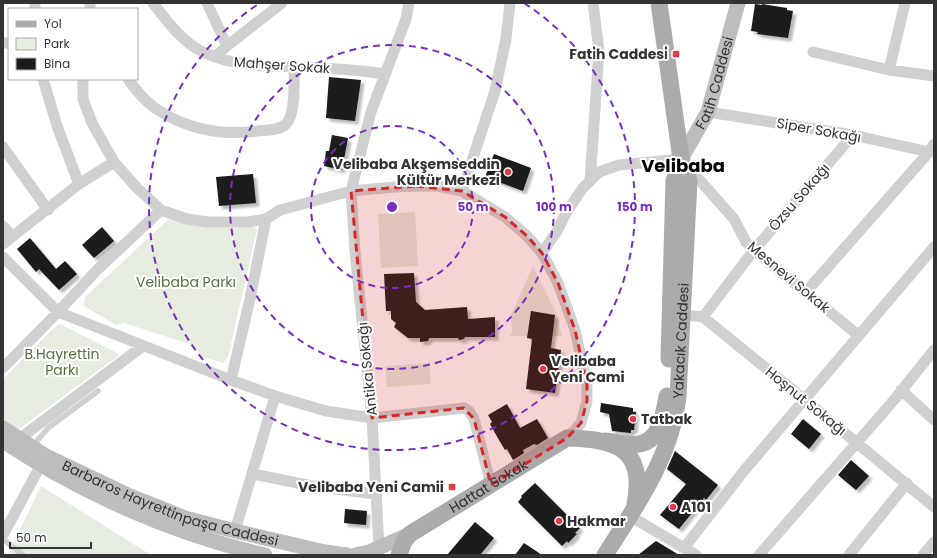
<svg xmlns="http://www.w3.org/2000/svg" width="937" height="558" font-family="Poppins,sans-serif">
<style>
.green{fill:#e6ecdf}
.building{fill:#1a1a1a;filter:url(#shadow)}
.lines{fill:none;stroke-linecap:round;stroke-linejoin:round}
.lane{stroke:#d0d0d0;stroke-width:5.5}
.street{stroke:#d0d0d0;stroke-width:11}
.secondary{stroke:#bdbdbd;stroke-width:15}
.primary{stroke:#ababab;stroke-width:17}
.marked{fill:#d62828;fill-opacity:0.2;stroke:#d62828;stroke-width:3;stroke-dasharray:8 5;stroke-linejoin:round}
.ring{fill:none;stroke:#7b2cbf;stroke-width:2;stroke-dasharray:7 5}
.poi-dot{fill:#e63946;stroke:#fff;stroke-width:1.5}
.labels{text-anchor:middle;stroke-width:4;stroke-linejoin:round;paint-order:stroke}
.poi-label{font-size:14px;font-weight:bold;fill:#333;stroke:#fff;text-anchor:start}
.street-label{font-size:14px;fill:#333;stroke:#fff}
.park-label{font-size:14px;fill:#56703f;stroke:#fff}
.district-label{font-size:18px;font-weight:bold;fill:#000;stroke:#fff}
.centre{fill:#7b2cbf;stroke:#fff;stroke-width:2}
.ring-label{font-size:12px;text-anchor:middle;font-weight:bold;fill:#7b2cbf;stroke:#fff;stroke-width:4;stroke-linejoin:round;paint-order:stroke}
</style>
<defs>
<filter id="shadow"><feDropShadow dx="3.5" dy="3.5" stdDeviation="1" flood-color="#0004"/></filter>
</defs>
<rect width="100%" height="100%" fill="#fff"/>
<path class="green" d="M415 212 418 266 381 268 378 214Z
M170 218C190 222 212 227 232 228 241 228 250 223 257 229L228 357 223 363 200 356 198 351 193 345 130 325 124 323 116 325 84 306 85 297Z
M533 266 557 315 562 336H510L512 332 511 315Z
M60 324 119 354 118 356 18 430 3 420V379L55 327Z
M429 363 431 384 387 387 385 366Z
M41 486 151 555H8Z"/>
<path class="building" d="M755 4 762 5V4L787 8V10L793 11 788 38 757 34 758 32 751 31Z
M329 77 361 80 355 121 326 118Z
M332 135 348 138 342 170 324 166 326 151H329Z
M494 154 531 168 523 191 485 177Z
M253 174 256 203 219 206 216 177Z
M102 227 114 241 94 258 82 245Z
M30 238 56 269 65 261 77 274 59 290 39 269 36 272 17 249Z
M414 273 416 302 425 310 467 307 468 319 495 317V337H465L464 339 459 340 458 338H429L428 341 420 342V338H408L394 327 396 323 391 319V311H386L384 274Z
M531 311 555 315 551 348 561 350 555 393 526 389 532 339 527 338Z
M601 403 633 408V412H636L634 430H631V433L612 431 609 414 600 412Z
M507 404 520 428 537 419 548 438 537 445 534 444 523 450 524 453 513 460 507 449 505 450 499 440 490 424 492 422 488 415Z
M803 419 821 434 809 449 791 434Z
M675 451 718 485 706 500 704 498 679 529 660 515 686 484 667 469Z
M851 460 869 476 856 490 838 475Z
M535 483 580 528 575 533 577 534 568 543 567 541 562 546 518 502 522 497 521 496Z
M345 509 367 511 366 525 344 523Z
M475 522 494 538 480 555H447Z
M656 541 679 555H638Z
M524 543 542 555H515Z"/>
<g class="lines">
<path class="lane" d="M32 447 48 428 98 391
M3 539 23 555"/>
<path class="street" d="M35 3V9
M90 3V9
M153 3C167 21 182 42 203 52 232 66 265 66 296 67 325 68 355 69 384 74
M207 3 227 46
M3 43H9
M813 52 889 70 934 76
M216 56 227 46 282 3
M889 70 905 3
M43 79 57 126 79 184
M83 79V99L92 123 114 162 137 188 161 210 187 219 208 222H248L266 219 280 210 351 191 394 187 416 186H437L462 191 505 217 527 236 542 253 558 283 575 330 587 384V401L581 423 567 438
M128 79C135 89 145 101 155 108 186 129 221 136 257 131 267 130 279 131 286 124 296 114 294 80 294 67
M708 112 853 135 929 152
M3 147 48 210
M590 181 599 51 593 3
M462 191 495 91 506 39 510 3
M3 226 12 236
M3 244 79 184 114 162
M542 253 557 231 566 213 582 189 599 172 619 165 681 159 734 219 746 242 754 250 858 335
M3 257 58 312 231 380 275 396 326 411 372 418 464 408 469 411 474 419 491 485
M806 292 929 152 934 144
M677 314 703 317 799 395 934 507
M703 317 754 250 853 135
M3 368 58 312 97 270 161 210
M231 380 250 299 266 219
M901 390 934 420
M19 439 143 346
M253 474 312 486 375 494
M630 516 696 555
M235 531 275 396
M3 535 44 459
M379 547 372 418 355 252 351 191 371 112 406 19 409 3
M684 548 743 472 934 247
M759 555 894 400 934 350
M849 555 907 483
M923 555 934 542"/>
<g class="secondary">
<path id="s1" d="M681 159 708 112 738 3"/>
<path id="s2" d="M3 428 46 456 130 496 168 511 185 518 235 531 325 552 347 555"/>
<path d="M3 441C81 493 173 534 265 555"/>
<path d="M355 555 369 552 410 534"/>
</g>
<g class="primary">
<path d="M669 359 674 181 681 159"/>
<path d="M605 441C616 442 629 446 639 444 660 441 664 413 667 396"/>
<path id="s3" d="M399 555 404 541 410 534 567 438C615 439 646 448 635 504"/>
<path id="s4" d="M605 555C636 506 672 456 678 396L689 181 681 159 659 3"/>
</g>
</g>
<path class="marked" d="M416 186 462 191 505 217 527 236 542 253 558 283 575 330 587 384V401L581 423 567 438 491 485 474 419 464 408 372 418 351 191Z"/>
<g class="ring">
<circle cx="392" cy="207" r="81"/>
<circle cx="392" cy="207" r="162"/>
<path d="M524 3A243 243 0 1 1 260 3"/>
</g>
<g class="poi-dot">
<rect x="672" y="50" width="8" height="8" rx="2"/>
<circle cx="508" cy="172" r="4"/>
<circle cx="543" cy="369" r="4"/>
<circle cx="633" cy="419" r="4"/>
<rect x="448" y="483" width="8" height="8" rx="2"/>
<circle cx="673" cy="507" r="4"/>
<circle cx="559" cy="521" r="4"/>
</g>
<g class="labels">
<g class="poi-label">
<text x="668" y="59" text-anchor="end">Fati̇h Caddesi̇</text>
<text x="500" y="169" text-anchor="end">Velibaba Akşemseddin<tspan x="500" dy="16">Kültür Merkezi</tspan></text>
<text x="551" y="366">Velibaba<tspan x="551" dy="16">Yeni Cami</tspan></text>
<text x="641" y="424">Tatbak</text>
<text x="444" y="492" text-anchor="end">Velibaba Yeni Camii</text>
<text x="681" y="512">A101</text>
<text x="567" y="526">Hakmar</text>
</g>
<g class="street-label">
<text transform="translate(282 65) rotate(4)" y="5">Mahşer Sokak</text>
<text dy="5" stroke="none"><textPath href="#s1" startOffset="84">Fatih Caddesi</textPath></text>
<text transform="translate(819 130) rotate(10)" y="5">Siper Sokağı</text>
<text transform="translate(799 197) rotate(-49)" y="5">Özsu Sokağı</text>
<text transform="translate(789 277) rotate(40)" y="5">Mesnevi Sokak</text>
<text dy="5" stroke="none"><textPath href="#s4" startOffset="232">Yakacık Caddesi</textPath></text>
<text transform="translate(367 369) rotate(-96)" y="5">Antika Sokağı</text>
<text transform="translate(806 401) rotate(39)" y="5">Hoşnut Sokağı</text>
<text dy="5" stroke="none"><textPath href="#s3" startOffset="116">Hattat Sokak</textPath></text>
<text dy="5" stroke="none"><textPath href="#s2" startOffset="185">Barbaros Hayrettinpaşa Caddesi</textPath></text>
</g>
<g class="park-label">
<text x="186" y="287">Velibaba Parkı</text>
<text x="62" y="359">B.Hayrettin<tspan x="62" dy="16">Parkı</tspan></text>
</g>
<g class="district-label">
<text x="683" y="172">Velibaba</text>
</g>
</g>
<circle cx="392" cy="207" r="6" class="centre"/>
<g class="ring-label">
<text x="473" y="211">50 m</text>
<text x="554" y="211">100 m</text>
<text x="635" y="211">150 m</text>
</g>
<rect width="937" height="558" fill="none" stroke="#333333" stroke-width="8"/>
<rect x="8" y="8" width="130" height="72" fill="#ffffff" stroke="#adadad"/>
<rect x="16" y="21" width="20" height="6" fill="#ababab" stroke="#adadad"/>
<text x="44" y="28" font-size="12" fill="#333333">Yol</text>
<rect x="16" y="38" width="20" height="12" fill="#e6ecdf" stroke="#adadad"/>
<text x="44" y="48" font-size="12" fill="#333333">Park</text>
<rect x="16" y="58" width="20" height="12" fill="#1a1a1a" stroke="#adadad"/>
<text x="44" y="68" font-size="12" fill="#333333">Bina</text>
<path d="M10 542v6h81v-6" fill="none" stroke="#333333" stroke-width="2"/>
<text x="16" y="542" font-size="12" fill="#333333" stroke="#ffffff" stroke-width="3" paint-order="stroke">50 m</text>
</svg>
